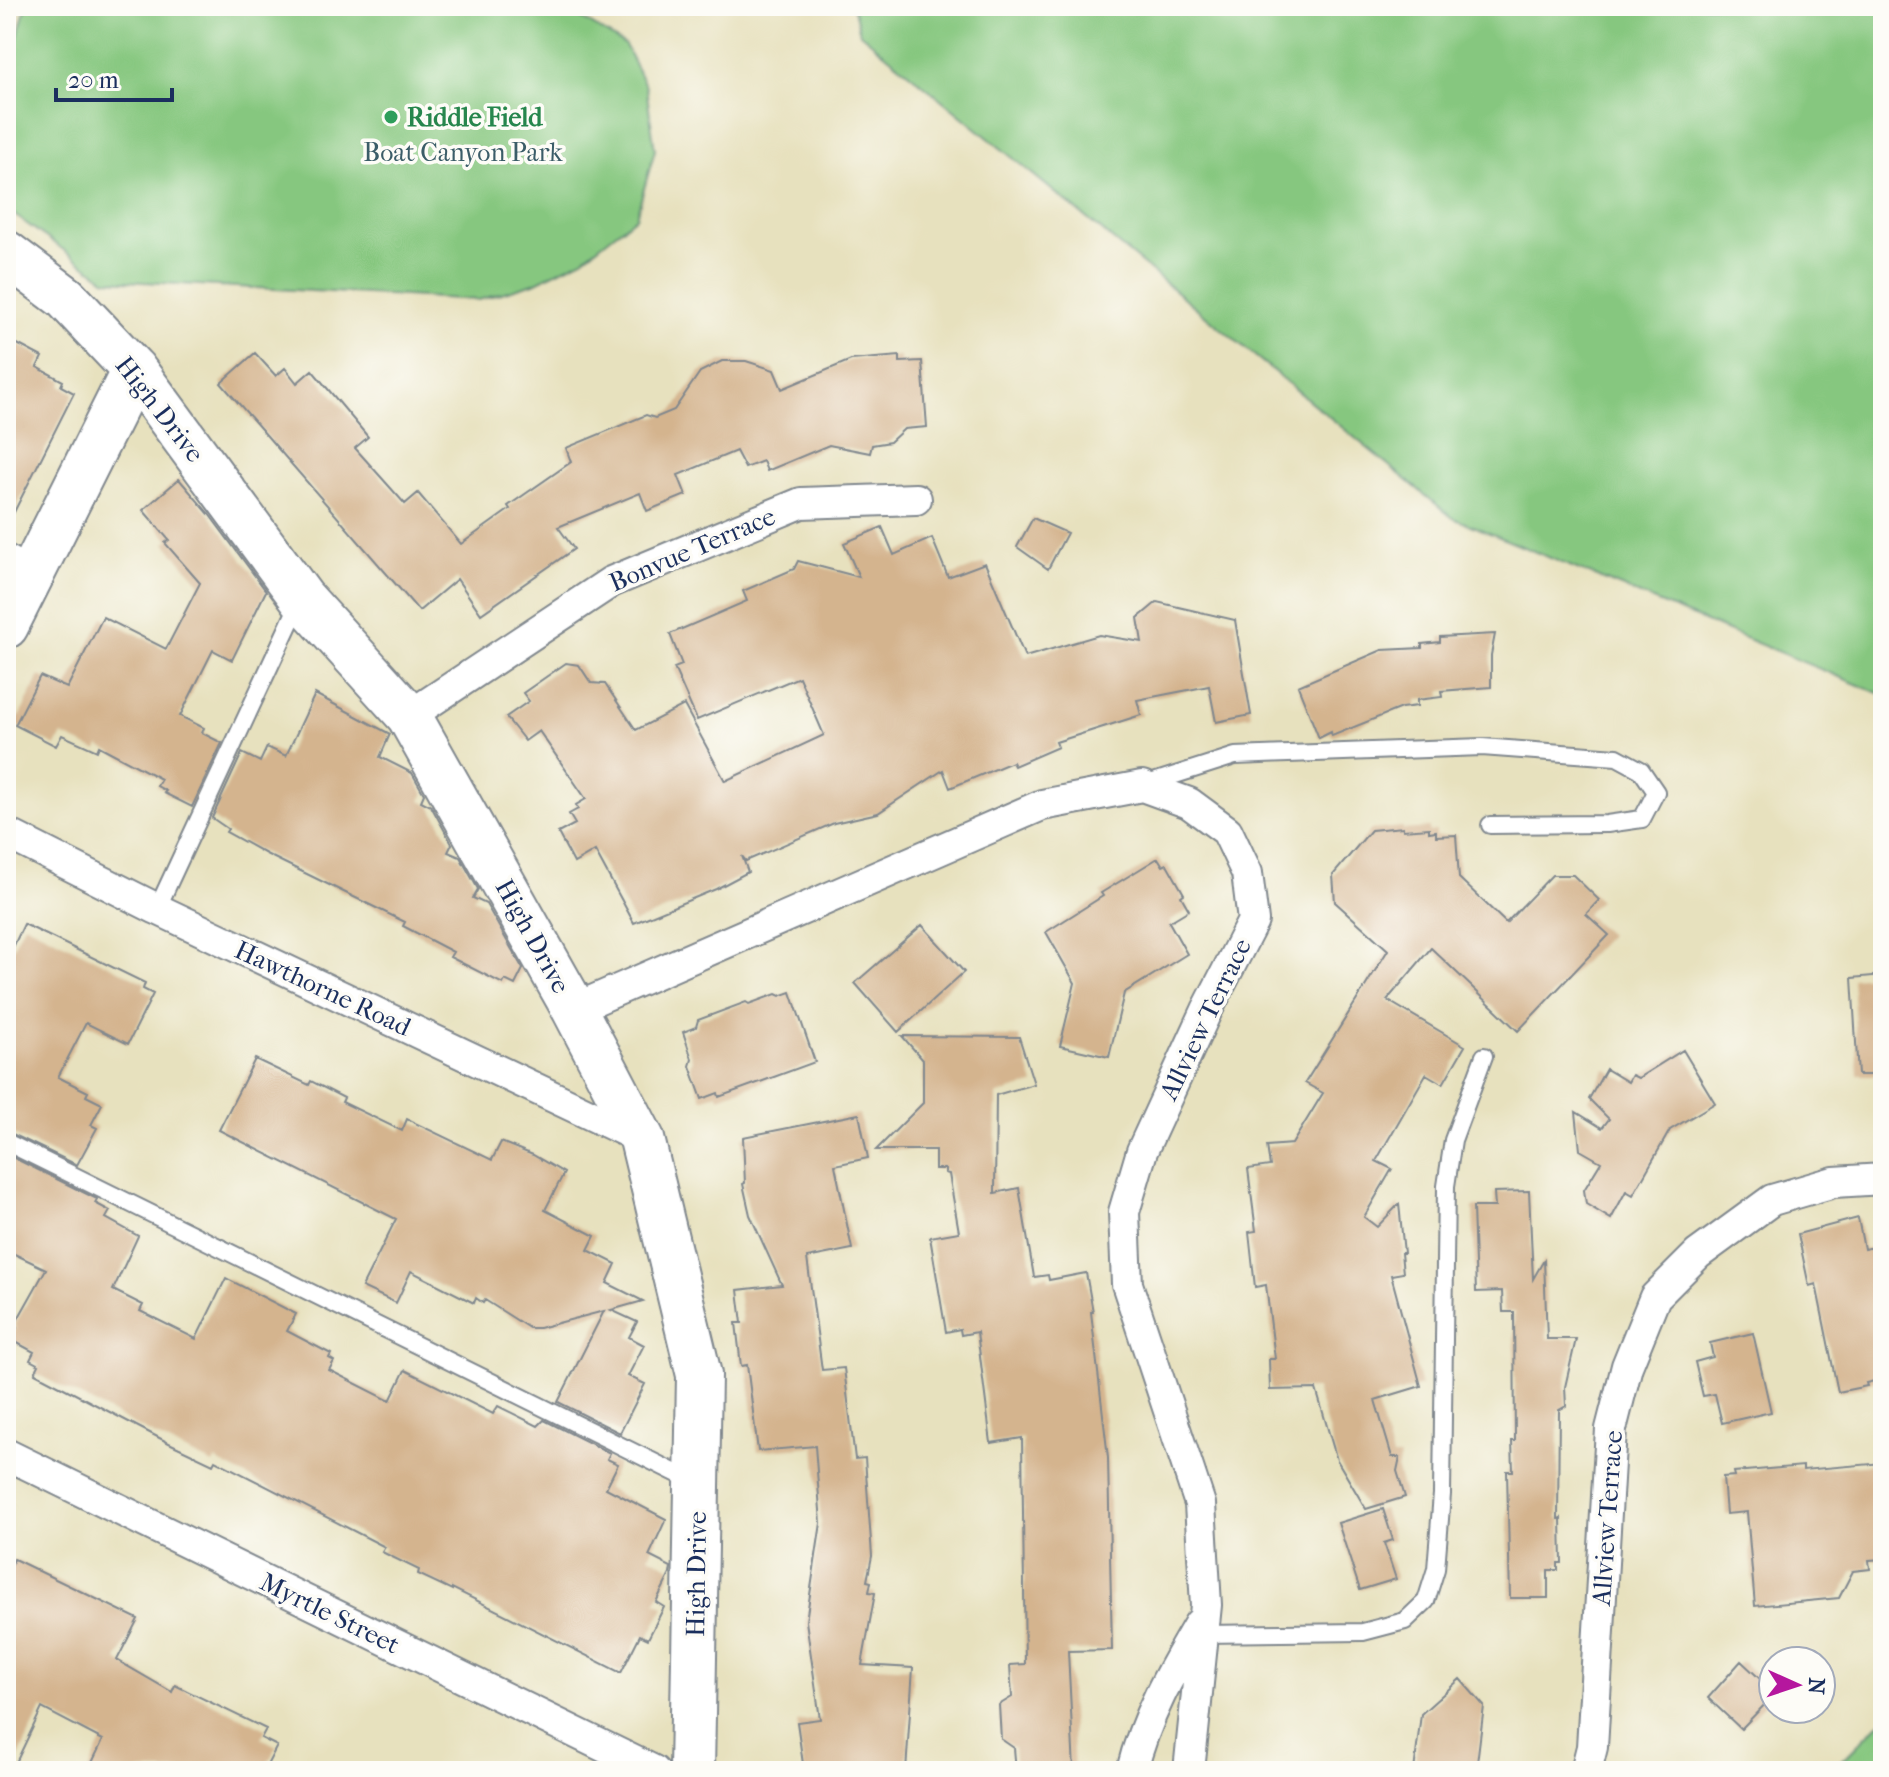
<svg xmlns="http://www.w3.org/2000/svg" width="1889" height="1777" font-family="'IM FELL French Canon',serif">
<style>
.green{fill:#86c77f;stroke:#507b6e;stroke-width:2}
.building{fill:#d4b48e}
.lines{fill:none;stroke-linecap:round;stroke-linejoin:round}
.lane-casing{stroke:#81888e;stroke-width:20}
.street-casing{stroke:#81888e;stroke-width:34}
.secondary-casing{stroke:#81888e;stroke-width:48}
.lane{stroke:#fff;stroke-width:16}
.street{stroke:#fff;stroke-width:30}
.secondary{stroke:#fff;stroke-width:44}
.leisure-dot{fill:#2e9e5b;stroke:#fdfcf7;stroke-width:3}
.labels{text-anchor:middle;stroke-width:7;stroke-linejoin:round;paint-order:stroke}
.leisure-label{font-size:26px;font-weight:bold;fill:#27864d;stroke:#fdfcf7;text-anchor:start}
.park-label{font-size:26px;fill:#3b5d68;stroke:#fdfcf7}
.street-label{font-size:26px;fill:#1b2f5e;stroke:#fdfcf7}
</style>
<rect width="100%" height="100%" fill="#fdfcf7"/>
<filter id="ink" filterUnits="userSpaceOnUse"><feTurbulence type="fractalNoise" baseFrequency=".0125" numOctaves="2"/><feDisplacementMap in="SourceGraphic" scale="16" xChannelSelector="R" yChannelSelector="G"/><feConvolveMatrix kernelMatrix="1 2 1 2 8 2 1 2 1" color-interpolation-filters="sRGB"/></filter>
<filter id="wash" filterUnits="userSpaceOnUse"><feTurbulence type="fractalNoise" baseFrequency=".006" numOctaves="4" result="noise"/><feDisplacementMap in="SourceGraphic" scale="32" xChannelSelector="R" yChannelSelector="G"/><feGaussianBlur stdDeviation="1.8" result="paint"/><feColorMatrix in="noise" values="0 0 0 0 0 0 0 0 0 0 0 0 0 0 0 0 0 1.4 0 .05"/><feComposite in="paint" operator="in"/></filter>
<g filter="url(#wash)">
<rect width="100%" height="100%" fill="#e7e1be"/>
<path class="green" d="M26 6H561L625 45 646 87 655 150 636 217 583 259 534 283 479 300 106 280 6 209V80Z
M853 6H1883V695L1453 518 860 33Z
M1883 1719V1771H1832Z"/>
<g id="blocks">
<path class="building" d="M6 338 42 357 37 367 63 381 61 386 74 393 6 528Z
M255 353 276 376 285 368 297 383 312 370 368 437 355 448 405 504 418 493 461 544 510 509 508 506 571 462 566 448 646 415 655 418 674 410 700 372 722 361H746L774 370 782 389 851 360 900 356V362L922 361 927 427 904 429 890 442 872 445 870 453 829 445 767 471 763 461 745 468 736 451 678 475 686 495 647 511 640 493 558 527 574 549 481 614 457 579 419 611 221 383Z
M179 479 209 514 266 591 232 660 213 650 180 716 204 728 202 733 222 743 192 807 164 793 166 791 157 786 161 779 99 746 97 751 62 735 56 746 15 725 40 676 67 688 103 617 166 649 200 583 165 543 169 540 143 510Z
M1033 518 1067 533 1048 569 1017 547Z
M882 527 894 555 932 538 948 577 985 563 1025 657 1099 635 1142 642 1138 618 1157 602 1235 620 1251 715 1216 722 1209 686 1137 700 1141 715 1056 742 1058 747 1014 766 1012 762 950 788 943 770 878 813 834 823 746 861 742 856 748 872 716 889 634 923 595 851 574 863 558 833 575 824 569 814 578 809 576 805 586 799 539 731 525 741 506 717 529 701 523 693 566 663 579 665 591 683 605 684 636 730 684 705 725 781 824 735 799 677 697 720 674 668 682 665 670 634 747 601 743 591 794 569 798 561 859 577 844 543Z
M1495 634 1491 655V687L1441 691 1442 697 1417 700V706L1401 708 1332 736 1331 732 1319 738 1298 686 1382 650 1422 648V644L1440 642V637Z
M315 694 390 734 380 757 412 773 424 794 421 801 431 806 452 844 448 852 460 857 478 889 473 898 486 904 523 969 515 985 505 980 503 984 450 957 453 952 403 926 405 922 266 854 226 832 228 829 212 818 242 753 260 762 267 747 286 756Z
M1403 827V830L1429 828V832L1436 831V836L1456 835 1459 878 1506 923 1552 875H1573L1599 900 1586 914 1609 935 1518 1031 1431 948 1387 1000 1465 1046 1443 1084 1426 1074 1376 1161 1392 1169 1364 1217 1377 1227 1399 1204 1404 1253H1401L1403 1273 1391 1275 1421 1386 1375 1400 1392 1457H1400L1397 1471 1405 1497 1366 1509 1337 1460 1316 1389 1270 1390 1269 1359H1275L1266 1285 1255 1287 1249 1232 1256 1231 1248 1169 1270 1166 1267 1146 1292 1144 1323 1093 1305 1083 1388 950 1335 902 1333 875 1371 830Z
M1158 858 1163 866 1167 864 1184 894 1181 896 1189 910 1169 922 1187 954 1124 993 1109 1057 1060 1046 1075 983 1046 932 1103 896 1101 893Z
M24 924 145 983 143 989 153 994 128 1044 86 1023 58 1077 88 1092 86 1096 102 1104 91 1125 97 1128 77 1165 6 1131V962Z
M922 925 964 972 898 1032 855 983Z
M1883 975V1075H1858L1852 978Z
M791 992 815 1062 719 1097 718 1093 702 1099 690 1066 692 1059 683 1032 696 1027 698 1020 746 1002 749 1004 776 994 780 996Z
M902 1036 1019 1037 1034 1084 996 1095 995 1193 1019 1188 1034 1277 1048 1275 1049 1280 1086 1273 1093 1312H1091L1108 1458 1112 1650 1068 1651 1074 1771H1016L1014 1748 1001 1739 999 1705 1012 1697 1010 1665 1025 1664 1022 1438 991 1443 977 1332 961 1335 960 1329 946 1332 930 1237 959 1232 949 1174 945 1173V1169H935V1150H876L923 1103V1060Z
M1683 1050 1715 1103 1670 1130 1633 1195 1626 1191 1611 1219 1586 1204 1584 1190 1601 1162 1580 1150 1576 1112 1602 1128 1609 1119 1589 1099 1606 1069 1628 1082 1632 1075 1638 1078Z
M255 1059 309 1085 311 1081 344 1098 342 1102 402 1131 407 1119 492 1160 501 1142 533 1155 564 1173 545 1210 595 1236 588 1250 616 1264 607 1283 643 1301 611 1310 637 1322 629 1337 644 1345 628 1376 645 1384 620 1433 558 1402 604 1311 539 1328H529L485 1300 483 1303 476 1298 474 1303 411 1271 396 1303 362 1287 396 1219 219 1130Z
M859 1114 868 1158 835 1165 852 1249 807 1258 822 1370 844 1368 855 1459 865 1458 872 1556 867 1581 871 1582 869 1592 875 1593 862 1665 913 1668 906 1771H804L797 1722 820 1719 806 1621 821 1523 815 1446 758 1451 747 1365 741 1366 736 1323H742L738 1290 782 1285 750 1215 743 1184 745 1183 743 1137Z
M6 1154 97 1199 95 1203 110 1211 106 1218 138 1236 113 1290 143 1305 140 1311 196 1339 226 1278 296 1314 287 1331 331 1354 329 1358 334 1361 329 1370 390 1401 405 1370 493 1414 498 1406 538 1426 544 1420 610 1453 607 1459 618 1464 606 1488 666 1519 649 1556 671 1567 670 1574 656 1602 664 1607 648 1639 640 1635 621 1673 452 1588V1590L418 1574 419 1570 382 1552 385 1547 215 1460 213 1464 169 1443 35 1373 39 1365 30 1360 34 1352 10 1339 17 1327 14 1326 46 1269 6 1250Z
M1529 1191 1533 1279 1544 1260 1547 1339H1576L1565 1387 1566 1406 1559 1410 1558 1519 1561 1518 1562 1563H1558V1570H1548V1598H1510L1507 1471H1513L1512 1441H1515L1514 1312H1503L1502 1291 1476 1292 1473 1207H1495L1494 1192Z
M1858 1218 1864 1249 1883 1245V1379L1866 1383 1867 1386 1838 1392 1816 1284 1809 1286 1798 1234Z
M1753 1333 1771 1412 1722 1423 1715 1394 1703 1396 1695 1362 1713 1357 1710 1343Z
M1883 1463V1559L1869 1560 1870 1569 1853 1571 1839 1598 1755 1606 1747 1512 1726 1514 1723 1477 1735 1476 1734 1472 1803 1466V1470Z
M1383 1509 1393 1540 1384 1543 1396 1579 1360 1590 1338 1523Z
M14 1559 138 1619 117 1660 172 1692 175 1685 266 1729 261 1738 277 1746 264 1771H88L103 1740 42 1708 12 1771H6V1576Z
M1741 1661 1773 1691V1696L1741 1729 1708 1698Z
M1460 1679 1484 1706 1476 1771H1414L1421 1714Z"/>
</g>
</g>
<g filter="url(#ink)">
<use href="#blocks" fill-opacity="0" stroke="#81888e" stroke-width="2"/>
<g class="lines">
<g class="lane-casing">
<path id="lane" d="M6 552 34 567
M1147 784 1235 756 1482 747 1617 757 1641 770 1656 792 1642 819 1607 824 1490 825
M157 909 301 599
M6 1142 692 1481
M1203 1634 1363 1632 1405 1621 1426 1601 1436 1569 1442 1494 1446 1186 1453 1140 1484 1056"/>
</g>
<g class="street-casing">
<path id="street" d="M409 716 611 582 801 503 916 499
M6 833 157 909 642 1139
M574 1009 1042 805 1142 786 1189 803 1227 831 1247 873 1253 921 1207 1010 1142 1151 1124 1212 1127 1284 1200 1504 1206 1605 1189 1771
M6 1454 654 1771
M1132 1771C1145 1717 1171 1672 1199 1624
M1586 1771 1592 1747 1611 1429 1627 1366 1655 1297 1698 1254 1772 1200 1834 1182 1883 1179"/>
</g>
<g class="secondary-casing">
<path id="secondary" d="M6 253 66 298 134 370 302 598 409 716 574 1009 642 1139 699 1375 692 1771
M6 626 134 370"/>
</g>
<use href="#lane" class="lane"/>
<use href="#street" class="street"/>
<use href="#secondary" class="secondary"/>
</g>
</g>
<circle class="leisure-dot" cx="391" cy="117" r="8"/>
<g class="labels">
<g class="leisure-label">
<text x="407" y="126">Riddle Field</text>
</g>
<g class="park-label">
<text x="463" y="161">Boat Canyon Park</text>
</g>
<g class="street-label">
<text transform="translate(160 409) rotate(52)" y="9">High Drive</text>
<text transform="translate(692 549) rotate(-23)" y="9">Bonvue Terrace</text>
<text transform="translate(533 936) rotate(61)" y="9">High Drive</text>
<text transform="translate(323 988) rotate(25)" y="9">Hawthorne Road</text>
<text transform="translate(1205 1019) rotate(-64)" y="9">Allview Terrace</text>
<text transform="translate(1607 1518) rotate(-86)" y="9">Allview Terrace</text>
<text transform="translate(696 1574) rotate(-89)" y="9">High Drive</text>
<text transform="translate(330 1613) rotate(26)" y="9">Myrtle Street</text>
</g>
</g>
<rect width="1889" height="1777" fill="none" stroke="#fdfcf7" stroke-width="32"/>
<g transform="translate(1797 1685) rotate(93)"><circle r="38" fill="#fdfcf7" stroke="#a3aaba" stroke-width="2"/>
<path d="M0-6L14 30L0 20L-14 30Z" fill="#b5179e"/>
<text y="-12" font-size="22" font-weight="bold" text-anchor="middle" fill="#1b2f5e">N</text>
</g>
<path d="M56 88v12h116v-12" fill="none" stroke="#1b2f5e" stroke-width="4"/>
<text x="68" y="88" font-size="24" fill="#1b2f5e" stroke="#fdfcf7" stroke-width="6" paint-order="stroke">20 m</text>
</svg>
